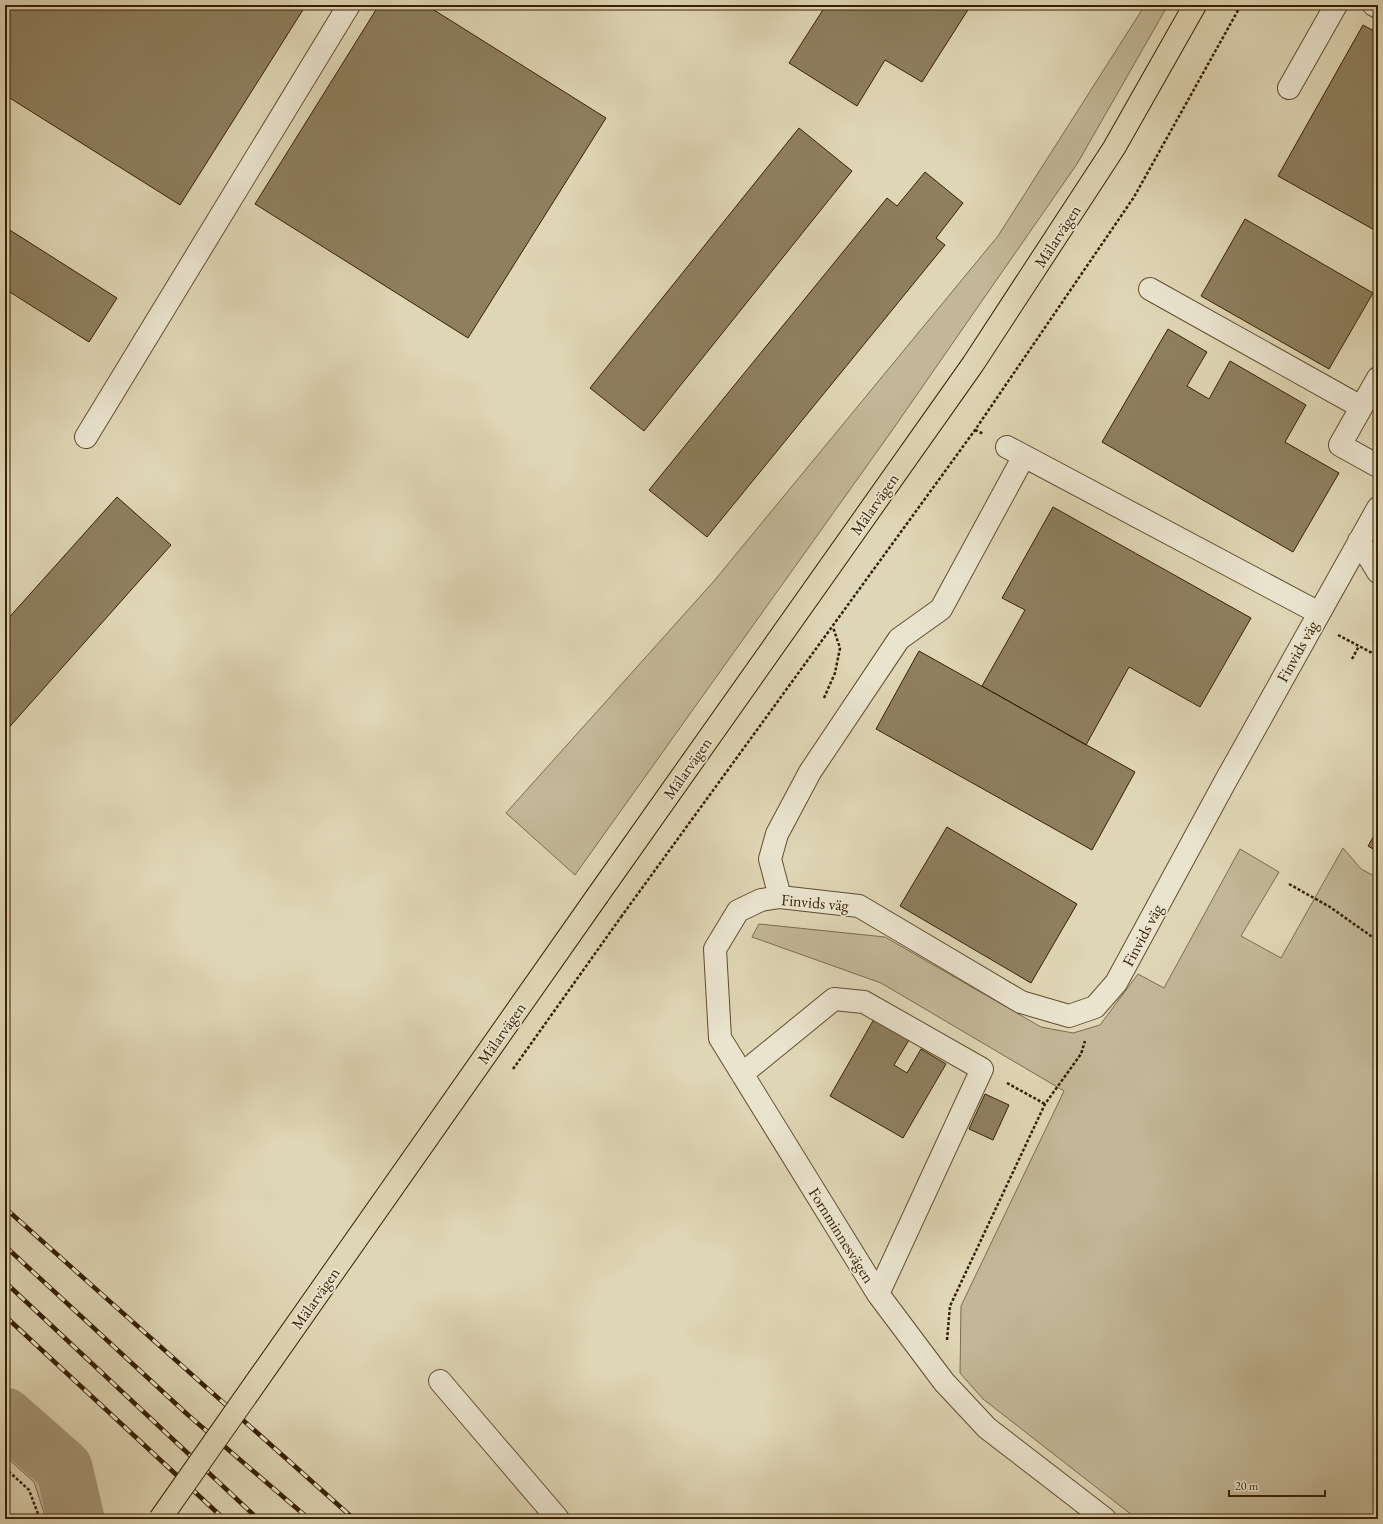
<svg xmlns="http://www.w3.org/2000/svg" width="1383" height="1524" font-family="'EB Garamond',serif">
<style>
.green{fill:#c2b797;stroke:#7c6c4c}
.lines{fill:none;stroke-linecap:round;stroke-linejoin:round}
.river{stroke:#a69878;stroke-width:57}
.building{fill:#8e7f5f;stroke:#372002}
.minor-casing{stroke:#614e2f;stroke-width:24}
.major-casing{stroke:#372002;stroke-width:24}
.path{stroke:#372002;stroke-width:2.5;stroke-dasharray:3 2;stroke-linecap:butt}
.minor{stroke:#eae4cf;stroke-width:22}
.major{stroke:#dfd6b5;stroke-width:22}
.rail-casing{stroke:#372002;stroke-width:4.5}
.rail{stroke:#eae4cf;stroke-width:3;stroke-dasharray:9;stroke-linecap:butt}
.major-bridge-casing{stroke:#372002;stroke-width:24;stroke-linecap:butt}
.path-bridge{stroke:#372002;stroke-width:2.5;stroke-dasharray:3 2;stroke-linecap:butt}
.major-bridge{stroke:#dfd6b5;stroke-width:22}
.labels{text-anchor:middle;stroke-width:3.5;stroke-linejoin:round;paint-order:stroke}
.street-label{font-size:16px;fill:#372002;stroke:#eae4cf}
</style>
<rect width="100%" height="100%" fill="#dfd6b5"/>
<filter id="stains"><feTurbulence type="fractalNoise" baseFrequency=".005" numOctaves="4"/><feColorMatrix values="0 0 0 0 .2 0 0 0 0 .09 0 0 0 0 .02 0 0 0 .5 -.17"/></filter>
<radialGradient id="worn" r=".72"><stop offset=".6" stop-color="#630" stop-opacity="0"/><stop offset="1" stop-color="#630" stop-opacity=".3"/></radialGradient>
<path class="green" d="M1145 5H1168L1077 164 891 432 575 875 506 813 714 581 998 236Z
M1343 848 1361 869 1378 878V1519H1137L983 1399 960 1373 961 1306 1064 1091 881 983 752 937 759 924 885 937 1041 1027 1073 1033 1100 1025 1138 974 1164 988 1240 849 1279 872 1241 936 1281 958Z
M5 1433 42 1466 57 1489 62 1519H46L34 1482 5 1456Z"/>
<g class="lines">
<path class="river" d="M5 1416 64 1468 76 1519"/>
</g>
<path class="building" d="M9 5H306L180 205 5 95V11Z
M379 5H426L606 118 468 338 255 204Z
M826 5H971L922 82 885 60 857 106 789 63Z
M1363 25 1378 33V232L1278 176Z
M799 128 852 171 644 431 590 388Z
M925 172 963 203 936 238 945 245 707 537 649 490 887 198 897 206Z
M1245 219 1373 293 1329 369 1201 296Z
M5 227 117 298 89 342 5 289Z
M1168 329 1207 352 1187 386 1209 399 1230 361 1306 405 1285 442 1339 473 1293 552 1102 442Z
M117 497 171 545 5 732V622Z
M1053 507 1251 618 1200 707 1129 667 1086 745 982 686 1025 610 1002 598Z
M919 651 1135 772 1092 850 876 729Z
M947 827 1077 904 1031 983 900 906Z
M1378 829V852L1368 846Z
M874 1019 909 1040 894 1065 907 1073 921 1049 946 1064 903 1138 830 1096Z
M985 1094 1009 1105 993 1140 969 1129Z"/>
<g class="lines">
<g class="minor-casing">
<path id="minor" d="M1374 5 1378 7
M1289 88 1336 5
M1150 289 1361 407
M1378 378 1340 445 1378 466
M86 437 349 5
M1007 447 1319 613
M1359 541 1378 572
M780 897 770 859 777 834 810 772 899 639 941 609 1024 456
M742 1074 834 999 864 1002 982 1069 878 1294
M440 1381 558 1519
M1105 1519 987 1428 944 1382 878 1294 720 1038 715 949 738 911 761 900 780 897 859 906 1021 1002 1069 1016 1095 1007 1116 983 1225 782 1378 508"/>
</g>
<g class="major-casing">
<path id="major" d="M598 895 973 364 1114 148 1195 5"/>
</g>
<path class="path" d="M975 430 984 434
M1338 635 1378 656
M1352 659 1359 646
M824 698 835 673 840 648 833 627
M1289 884 1330 907 1378 941
M621 917 975 430 1134 197 1241 5
M1007 1083 1045 1104
M947 1340 950 1306 1045 1104 1081 1054 1085 1041
M5 1468 29 1490 40 1519"/>
<use href="#minor" class="minor"/>
<use href="#major" class="major"/>
<g class="rail-casing">
<path id="rail" d="M5 1208 354 1519
M5 1246 188 1415 309 1519
M5 1282 258 1519
M5 1316 224 1519"/>
</g>
<use href="#rail" class="rail"/>
<g class="major-bridge-casing">
<path id="major-bridge" d="M160 1519 598 895"/>
</g>
<path class="path-bridge" d="M513 1069 621 917"/>
<use href="#major-bridge" class="major-bridge"/>
</g>
<g class="labels">
<g class="street-label">
<text transform="translate(1057 236) rotate(-57)" y="6">Mälarvägen</text>
<text transform="translate(874 504) rotate(-55)" y="6">Mälarvägen</text>
<text transform="translate(1297 651) rotate(-61)" y="6">Finvids väg</text>
<text transform="translate(687 768) rotate(-55)" y="6">Mälarvägen</text>
<text transform="translate(815 902) rotate(5)" y="6">Finvids väg</text>
<text transform="translate(1142 935) rotate(-62)" y="6">Finvids väg</text>
<text transform="translate(501 1033) rotate(-55)" y="6">Mälarvägen</text>
<text transform="translate(842 1235) rotate(58)" y="6">Fornminnesvägen</text>
<text transform="translate(315 1298) rotate(-55)" y="6">Mälarvägen</text>
</g>
</g>
<rect width="1383" height="1524" fill="none" stroke="#dfd6b5" stroke-width="20"/>
<rect x="6" y="6" width="1371" height="1512" fill="none" stroke="#372002" stroke-width="2"/>
<rect x="10" y="10" width="1363" height="1504" fill="none" stroke="#372002"/>
<path d="M1229 1490v6h96v-6" fill="none" stroke="#372002" stroke-width="2"/>
<text x="1235" y="1490" font-size="12" fill="#372002" stroke="#eae4cf" stroke-width="3" paint-order="stroke">20 m</text>
<rect width="100%" height="100%" filter="url(#stains)"/>
<rect width="100%" height="100%" fill="url(#worn)"/>
</svg>
